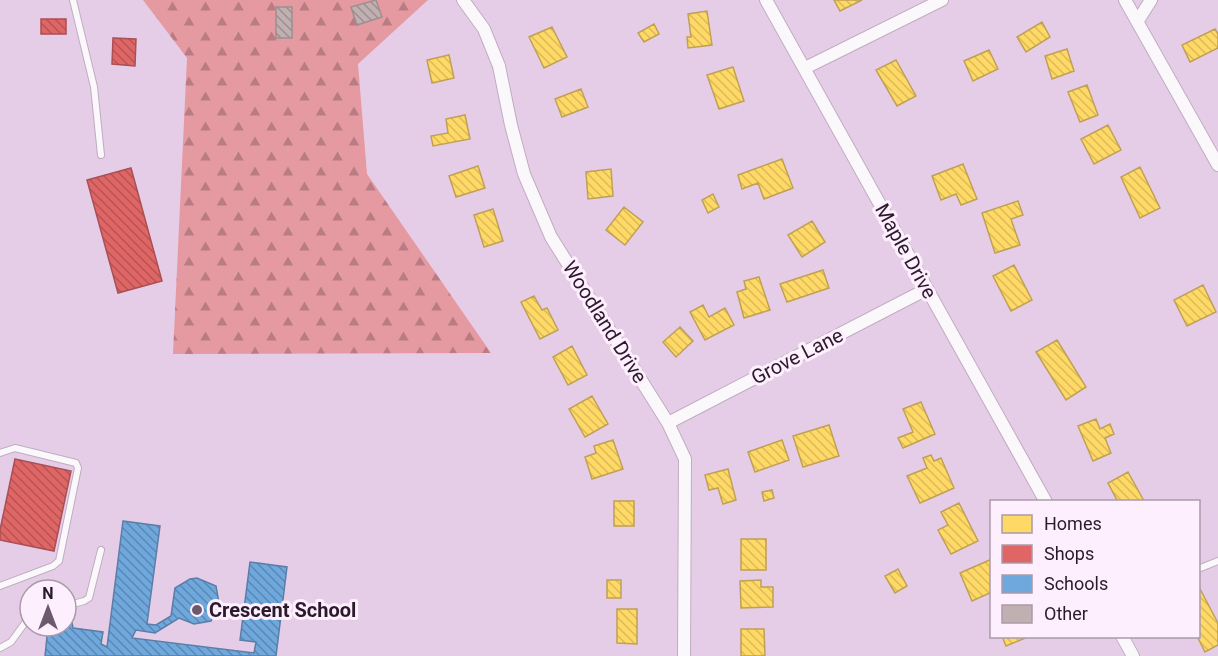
<svg xmlns="http://www.w3.org/2000/svg" width="1218" height="656" font-family="Roboto,sans-serif">
<style>
.forest{fill:url(#forest-firs)}
.homes{fill:url(#homes-back-hatch);stroke:#bfa055;stroke-width:1.5}
.shops{fill:url(#shops-back-hatch);stroke:#aa4f55;stroke-width:1.5}
.schools{fill:url(#schools-back-hatch);stroke:#5b7da7;stroke-width:1.5}
.building{fill:url(#building-back-hatch);stroke:#9f8f90;stroke-width:1.5}
.lines{fill:none;stroke-linecap:round;stroke-linejoin:round}
.lane-casing{stroke:#c0acc1;stroke-width:8}
.street-casing{stroke:#c0acc1;stroke-width:14}
.lane{stroke:#fbf8fb;stroke-width:6}
.street{stroke:#fbf8fb;stroke-width:12}
.poi-dot{fill:#6c596d;stroke:#feeffe;stroke-width:2}
.labels{text-anchor:middle;stroke-width:6;stroke-linejoin:round;paint-order:stroke}
.street-label{font-size:20px;fill:#2b1a2c;stroke:#feeffe}
.poi-label{font-size:20px;font-weight:bold;fill:#2b1a2c;stroke:#feeffe;text-anchor:start}
</style>
<defs>
<pattern id="forest-firs" width="22" height="20" patternUnits="userSpaceOnUse" patternTransform="scale(1.5)"><rect width="22" height="20" fill="#e599a1"/><path d="M5 1l3.5 6h-7zM16 11l3.5 6h-7z" fill="#ba7c83"/></pattern>
<pattern id="homes-back-hatch" width="6" height="6" patternUnits="userSpaceOnUse" patternTransform="scale(1.5)"><rect width="6" height="6" fill="#ffd966"/><path d="M-1 5l2 2M0 0l6 6M5-1l2 2" fill="none" stroke="#dbba59"/></pattern>
<pattern id="shops-back-hatch" width="6" height="6" patternUnits="userSpaceOnUse" patternTransform="scale(1.5)"><rect width="6" height="6" fill="#e06666"/><path d="M-1 5l2 2M0 0l6 6M5-1l2 2" fill="none" stroke="#b65354"/></pattern>
<pattern id="schools-back-hatch" width="6" height="6" patternUnits="userSpaceOnUse" patternTransform="scale(1.5)"><rect width="6" height="6" fill="#6fa8dc"/><path d="M-1 5l2 2M0 0l6 6M5-1l2 2" fill="none" stroke="#5b88b3"/></pattern>
<pattern id="building-back-hatch" width="6" height="6" patternUnits="userSpaceOnUse" patternTransform="scale(1.5)"><rect width="6" height="6" fill="#c1b0b1"/><path d="M-1 5l2 2M0 0l6 6M5-1l2 2" fill="none" stroke="#9d8e90"/></pattern>
</defs>
<rect width="100%" height="100%" fill="#e6cde7"/>
<path class="forest" d="M143 0H428L358 64 367 174 491 353 173 354 187 58Z"/>
<path class="homes" d="M834 0H862L840 11Z
M707 11 712 45 688 48 687 37H691L688 14Z
M1042 22 1050 37 1026 52 1017 37Z
M654 24 659 34 644 42 638 33Z
M552 27 567 57 544 68 529 37Z
M1215 29 1218 34V48L1190 62 1182 45Z
M1067 49 1074 71 1052 79 1045 56Z
M989 50 998 69 973 81 964 61Z
M449 55 454 78 432 83 427 60Z
M896 60 916 96 897 106 876 70Z
M733 67 744 101 719 109 707 75Z
M1087 85 1098 115 1080 122 1068 92Z
M581 89 588 107 562 117 555 99Z
M465 115 470 139 433 146 431 136 448 133 446 119Z
M1108 125 1121 150 1094 164 1081 139Z
M782 159 793 188 764 199 758 183 742 189 738 175Z
M963 164 977 199 961 205 956 194 941 200 932 176Z
M478 166 485 188 456 197 449 176Z
M1140 167 1160 208 1140 218 1121 177Z
M611 169 613 196 588 199 586 172Z
M713 194 719 207 708 213 702 200Z
M1018 201 1023 215 1011 219 1020 245 995 253 982 213Z
M624 207 643 222 625 245 606 230Z
M493 209 503 241 484 247 474 215Z
M812 221 825 242 802 257 788 235Z
M1014 265 1032 300 1011 311 993 276Z
M823 270 829 288 787 302 780 284Z
M759 277 770 310 744 318 737 292 746 289 744 281Z
M1203 285 1216 312 1187 326 1174 300Z
M534 296 542 310 547 308 558 330 540 339 521 302Z
M703 305 709 317 725 308 734 325 705 340 690 312Z
M680 327 693 341 676 357 663 342Z
M1057 340 1086 387 1066 400 1036 352Z
M572 346 587 375 568 385 553 357Z
M592 396 608 424 585 437 569 409Z
M921 402 935 434 903 448 898 438 913 432 903 409Z
M1096 419 1100 429 1110 424 1114 434 1105 438 1111 453 1093 461 1078 426Z
M829 425 839 456 803 467 793 436Z
M613 440 623 469 592 479 585 457 596 453 594 446Z
M782 440 789 460 755 472 748 452Z
M931 455 934 461 941 458 954 488 920 503 907 476 927 468 923 458Z
M728 469 736 500 723 504 718 488 709 490 705 475Z
M1128 472 1144 501 1118 502 1108 483Z
M772 490 774 498 764 501 762 492Z
M614 501H634V526H614Z
M959 503 978 541 951 554 938 530 948 525 941 512Z
M741 539H766V570H741Z
M992 559V592L972 601 960 573Z
M898 569 907 586 895 593 885 576Z
M607 580H621V598H607Z
M761 580V587H773V607L741 608 740 581Z
M1199 587 1218 623V645L1205 652 1197 636Z
M617 609H637V644L617 643Z
M741 629H764L765 656H741Z
M1002 636H1030L1006 646Z"/>
<path class="shops" d="M41 19H66V34H41Z
M113 38 136 39 135 66 112 64Z
M131 168 162 281 118 293 87 180Z
M15 459 71 471 54 551 0 540V530Z"/>
<path class="schools" d="M123 521 160 526 147 624 156 625 171 616 175 588 190 579 197 578 216 586 219 603 211 621 194 624 179 618 155 633 136 630 132 638 254 653 256 642 240 640 250 562 287 567 276 656H45L48 627 66 626V616L71 617 73 628 103 632 101 644 107 647Z"/>
<path class="building" d="M376 0 382 17 357 25 351 7Z
M276 7H292V38H276Z"/>
<g class="lines">
<g class="lane-casing">
<path id="lane" d="M73 0 94 87 101 155
M0 453 15 448 76 463 78 468 59 561 53 566 0 586
M1198 569 1218 561
M66 606 84 601 89 598 101 550
M0 648 11 642 30 616"/>
</g>
<g class="street-casing">
<path id="street" d="M463 0 484 29 499 66 511 125 524 174 551 237 668 423 685 459 684 656
M766 0 1046 502
M1125 0 1218 165
M1137 22 1151 0
M805 68 942 0
M668 423 927 289
M1122 636 1133 656"/>
</g>
<use href="#lane" class="lane"/>
<use href="#street" class="street"/>
</g>
<circle class="poi-dot" cx="197" cy="610" r="6"/>
<g class="labels">
<g class="street-label">
<text transform="translate(906 251) rotate(61)" y="7">Maple Drive</text>
<text transform="translate(605 322) rotate(58)" y="7">Woodland Drive</text>
<text transform="translate(797 356) rotate(-27)" y="7">Grove Lane</text>
</g>
<g class="poi-label">
<text x="209" y="617">Crescent School</text>
</g>
</g>
<rect x="990" y="500" width="210" height="138" fill="#feeffe" stroke="#aa9aaa" stroke-width="1.5"/>
<rect x="1002" y="515" width="30" height="18" fill="#ffd966" stroke="#aa9aaa" stroke-width="1.5"/>
<text x="1044" y="530" font-size="18" fill="#2b1a2c">Homes</text>
<rect x="1002" y="545" width="30" height="18" fill="#e06666" stroke="#aa9aaa" stroke-width="1.5"/>
<text x="1044" y="560" font-size="18" fill="#2b1a2c">Shops</text>
<rect x="1002" y="575" width="30" height="18" fill="#6fa8dc" stroke="#aa9aaa" stroke-width="1.5"/>
<text x="1044" y="590" font-size="18" fill="#2b1a2c">Schools</text>
<rect x="1002" y="605" width="30" height="18" fill="#c1b0b1" stroke="#aa9aaa" stroke-width="1.5"/>
<text x="1044" y="620" font-size="18" fill="#2b1a2c">Other</text>
<g transform="translate(48 608)"><circle r="28" fill="#feeffe" stroke="#aa9aaa" stroke-width="1.5"/>
<path d="M0-4.5L10 22L0 15L-10 22Z" fill="#6c596d"/>
<text y="-9" font-size="16" font-weight="bold" text-anchor="middle" fill="#2b1a2c">N</text>
</g>
</svg>
